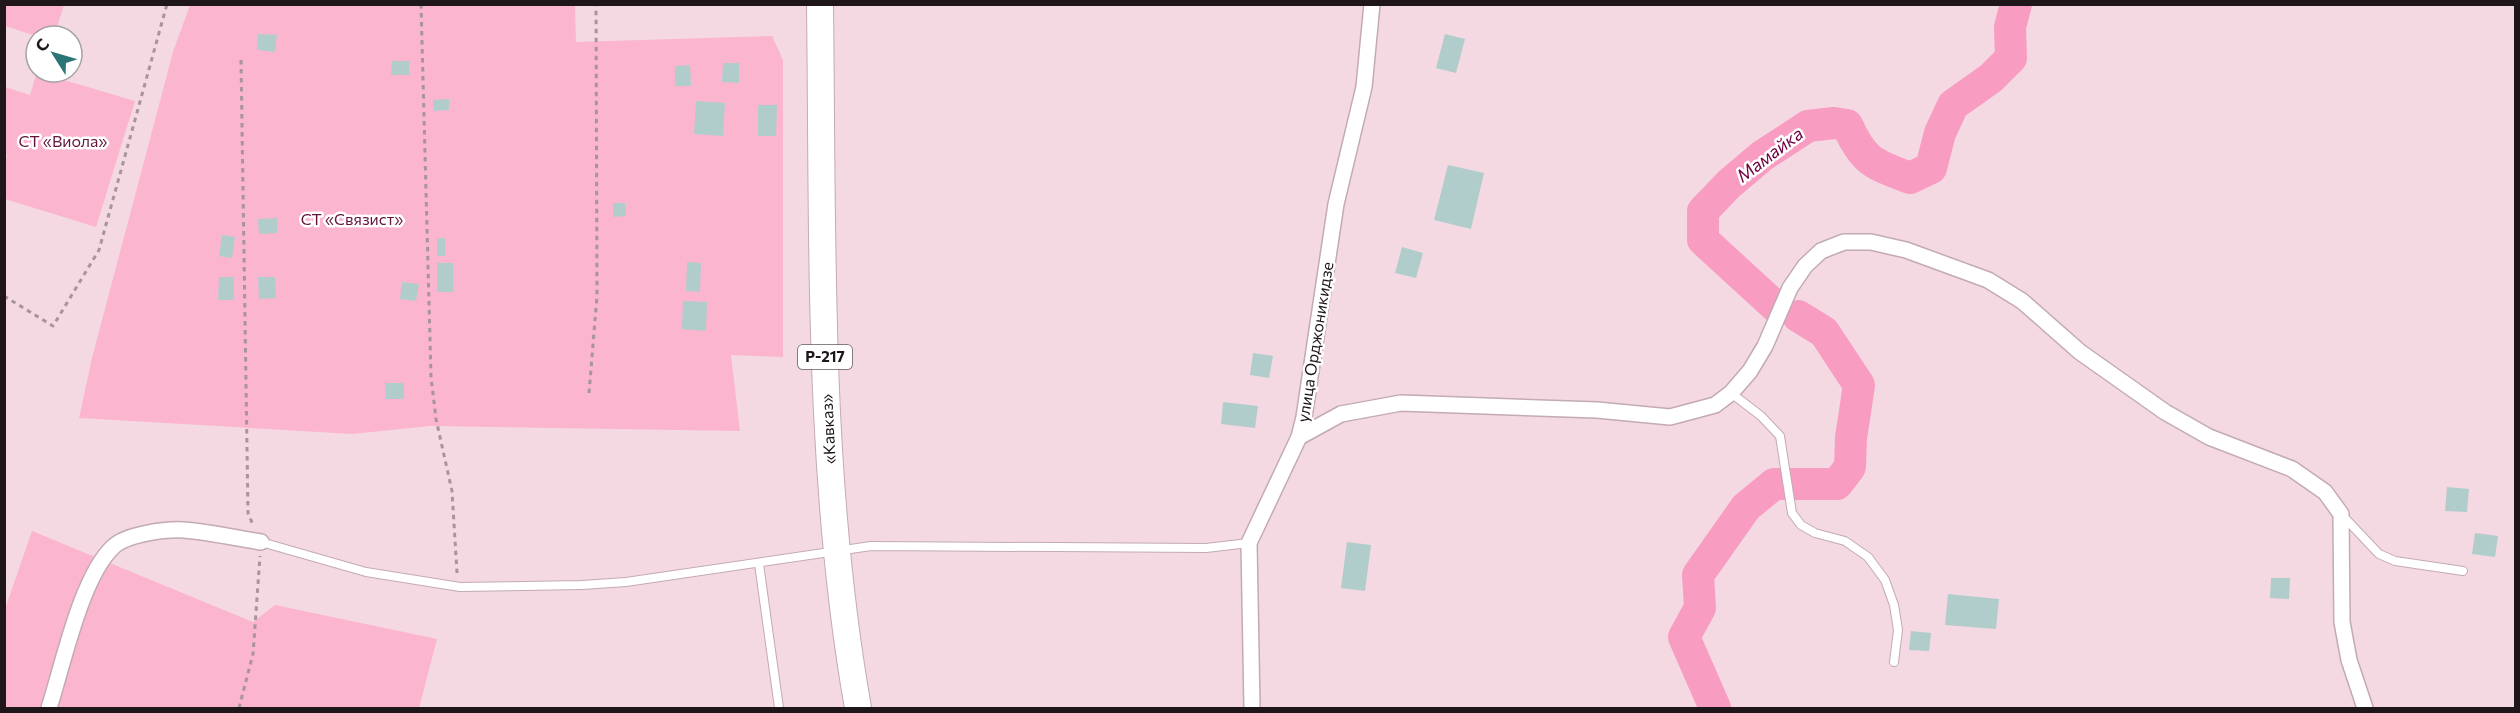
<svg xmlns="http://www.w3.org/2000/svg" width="2520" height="713" font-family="Commissioner,sans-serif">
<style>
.green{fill:#fbb5cf}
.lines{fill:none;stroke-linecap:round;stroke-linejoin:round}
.river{stroke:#f89cc1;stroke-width:32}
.building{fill:#b0cdcc}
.service-casing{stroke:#c3aab3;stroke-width:10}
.minor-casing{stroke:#c3aab3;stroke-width:18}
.trunk-casing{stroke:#c3aab3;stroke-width:28}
.path{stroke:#a8949b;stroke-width:3;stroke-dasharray:4.5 4.5;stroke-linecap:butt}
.service{stroke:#fff;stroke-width:8}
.minor{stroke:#fff;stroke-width:15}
.trunk{stroke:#fff;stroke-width:26}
.labels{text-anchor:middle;stroke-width:5;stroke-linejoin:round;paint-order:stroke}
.shield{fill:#fff;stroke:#625c5e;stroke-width:1.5}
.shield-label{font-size:15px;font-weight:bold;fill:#1e1619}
.park-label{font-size:16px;fill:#63143c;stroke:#fff}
.street-label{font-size:16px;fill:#1e1619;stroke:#fff}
.water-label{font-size:18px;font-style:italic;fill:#6f0040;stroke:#fff}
</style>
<rect width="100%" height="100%" fill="#f4d9e2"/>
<path class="green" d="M5 4H64V5L54 36H36L5 26Z
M190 5H575L576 42 772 36 783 60V357L731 355 740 431 430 426 352 434 79 418 92 358 173 52Z
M37 72 135 101 96 227 5 199V163L7 154 4 153 5 87 30 95Z
M32 531 253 622 275 605 437 639 419 708H5V609Z"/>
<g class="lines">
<path class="river" d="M1775 306 1703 240V211L1729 184 1762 156 1808 126 1834 123 1847 125C1864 162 1873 164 1910 178L1931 168 1940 133 1953 105 1991 78 2011 58 2010 27 2016 4
M1715 708 1684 637 1700 608 1698 575 1746 507 1774 484H1837L1850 467 1851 438 1859 385 1824 332 1798 316"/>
</g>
<path class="building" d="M258 34 277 35 275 52 257 50Z
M1445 34 1465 39 1456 73 1436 68Z
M392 61H409V75H391Z
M723 63H739V83L722 82Z
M690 65 691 86H675V66Z
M449 99V110L434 111 433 100Z
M696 101 725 103 723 136 694 134Z
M758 105H777L776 136H758Z
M1448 165 1484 173 1471 229 1434 220Z
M613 203H625L626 216 613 217Z
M277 218V233L259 234 258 219Z
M222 235 235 237 232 258 219 256Z
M437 238H445V256H437Z
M1402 247 1423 253 1416 278 1395 273Z
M687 262 701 263 700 292 686 291Z
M437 263H453V292H437Z
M219 277H234V300H218Z
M258 277H275L276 298 259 299Z
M402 282 419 284 416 301 400 299Z
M683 301 707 302 706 331 682 329Z
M1253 353 1273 356 1269 378 1250 375Z
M385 383H404V399H386Z
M1223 402 1258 406 1255 428 1221 424Z
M2447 487 2469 489 2467 512 2445 511Z
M2475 533 2498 536 2495 557 2472 554Z
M1347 542 1371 545 1365 591 1341 588Z
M2271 578H2290L2289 599 2270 598Z
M1948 594 1999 599 1996 629 1945 625Z
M1911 631 1931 633 1929 651 1909 650Z"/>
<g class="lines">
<g class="service-casing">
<path id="service" d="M1731 393 1761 416 1780 436 1792 513 1801 525 1815 533 1845 541 1868 557 1885 580 1894 605 1898 630 1894 662
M2342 515 2379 554 2395 561 2463 571
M261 542 366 572 460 587 582 585 626 582 871 546 1206 548 1249 543
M759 564 779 708"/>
</g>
<g class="minor-casing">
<path id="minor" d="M1299 437 1341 414 1401 403 1597 410 1670 417 1715 405 1731 393 1750 371 1765 346 1790 288 1805 266 1821 251 1844 242H1871L1906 250 1988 280 2022 301 2080 352 2165 412 2209 437 2292 469 2325 492 2341 514 2342 622 2349 660 2365 708
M49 708C63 665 81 577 113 547 126 534 166 529 184 530 209 532 236 538 261 542
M1252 708 1249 543 1299 437 1304 417 1336 204 1364 87 1372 4"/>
</g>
<g class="trunk-casing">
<path id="trunk" d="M820 4C823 240 817 476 858 708"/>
</g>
<path class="path" d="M421 4 431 377 436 419 452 491 457 573
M241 60 248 513 253 525
M4 296 53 326 99 250 167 4
M589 393 597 296 596 4
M239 708 253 654 260 556"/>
<use href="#service" class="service"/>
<use href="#minor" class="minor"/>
<use href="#trunk" class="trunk"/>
</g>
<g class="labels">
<rect class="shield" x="798" y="345" width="54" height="24" rx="4.5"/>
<g class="shield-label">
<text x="825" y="362">Р-217</text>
</g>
<g class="park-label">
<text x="63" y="147">СТ «Виола»</text>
<text x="352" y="225">СТ «Связист»</text>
</g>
<g class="street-label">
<text transform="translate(1315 342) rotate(-81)" y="6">улица Орджоникидзе</text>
<text transform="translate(828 429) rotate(-93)" y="6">«Кавказ»</text>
</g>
<g class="water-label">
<text transform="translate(1770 155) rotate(-37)" y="6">Мамайка</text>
</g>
</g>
<rect width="2520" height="713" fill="none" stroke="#1e1619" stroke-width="12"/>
<g transform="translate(54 54) rotate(307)"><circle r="28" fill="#ffffff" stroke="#a5a2a3" stroke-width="1.5"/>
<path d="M0-4.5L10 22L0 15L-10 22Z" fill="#2b7574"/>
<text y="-9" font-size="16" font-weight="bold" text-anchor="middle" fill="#1e1619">С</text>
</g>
</svg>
